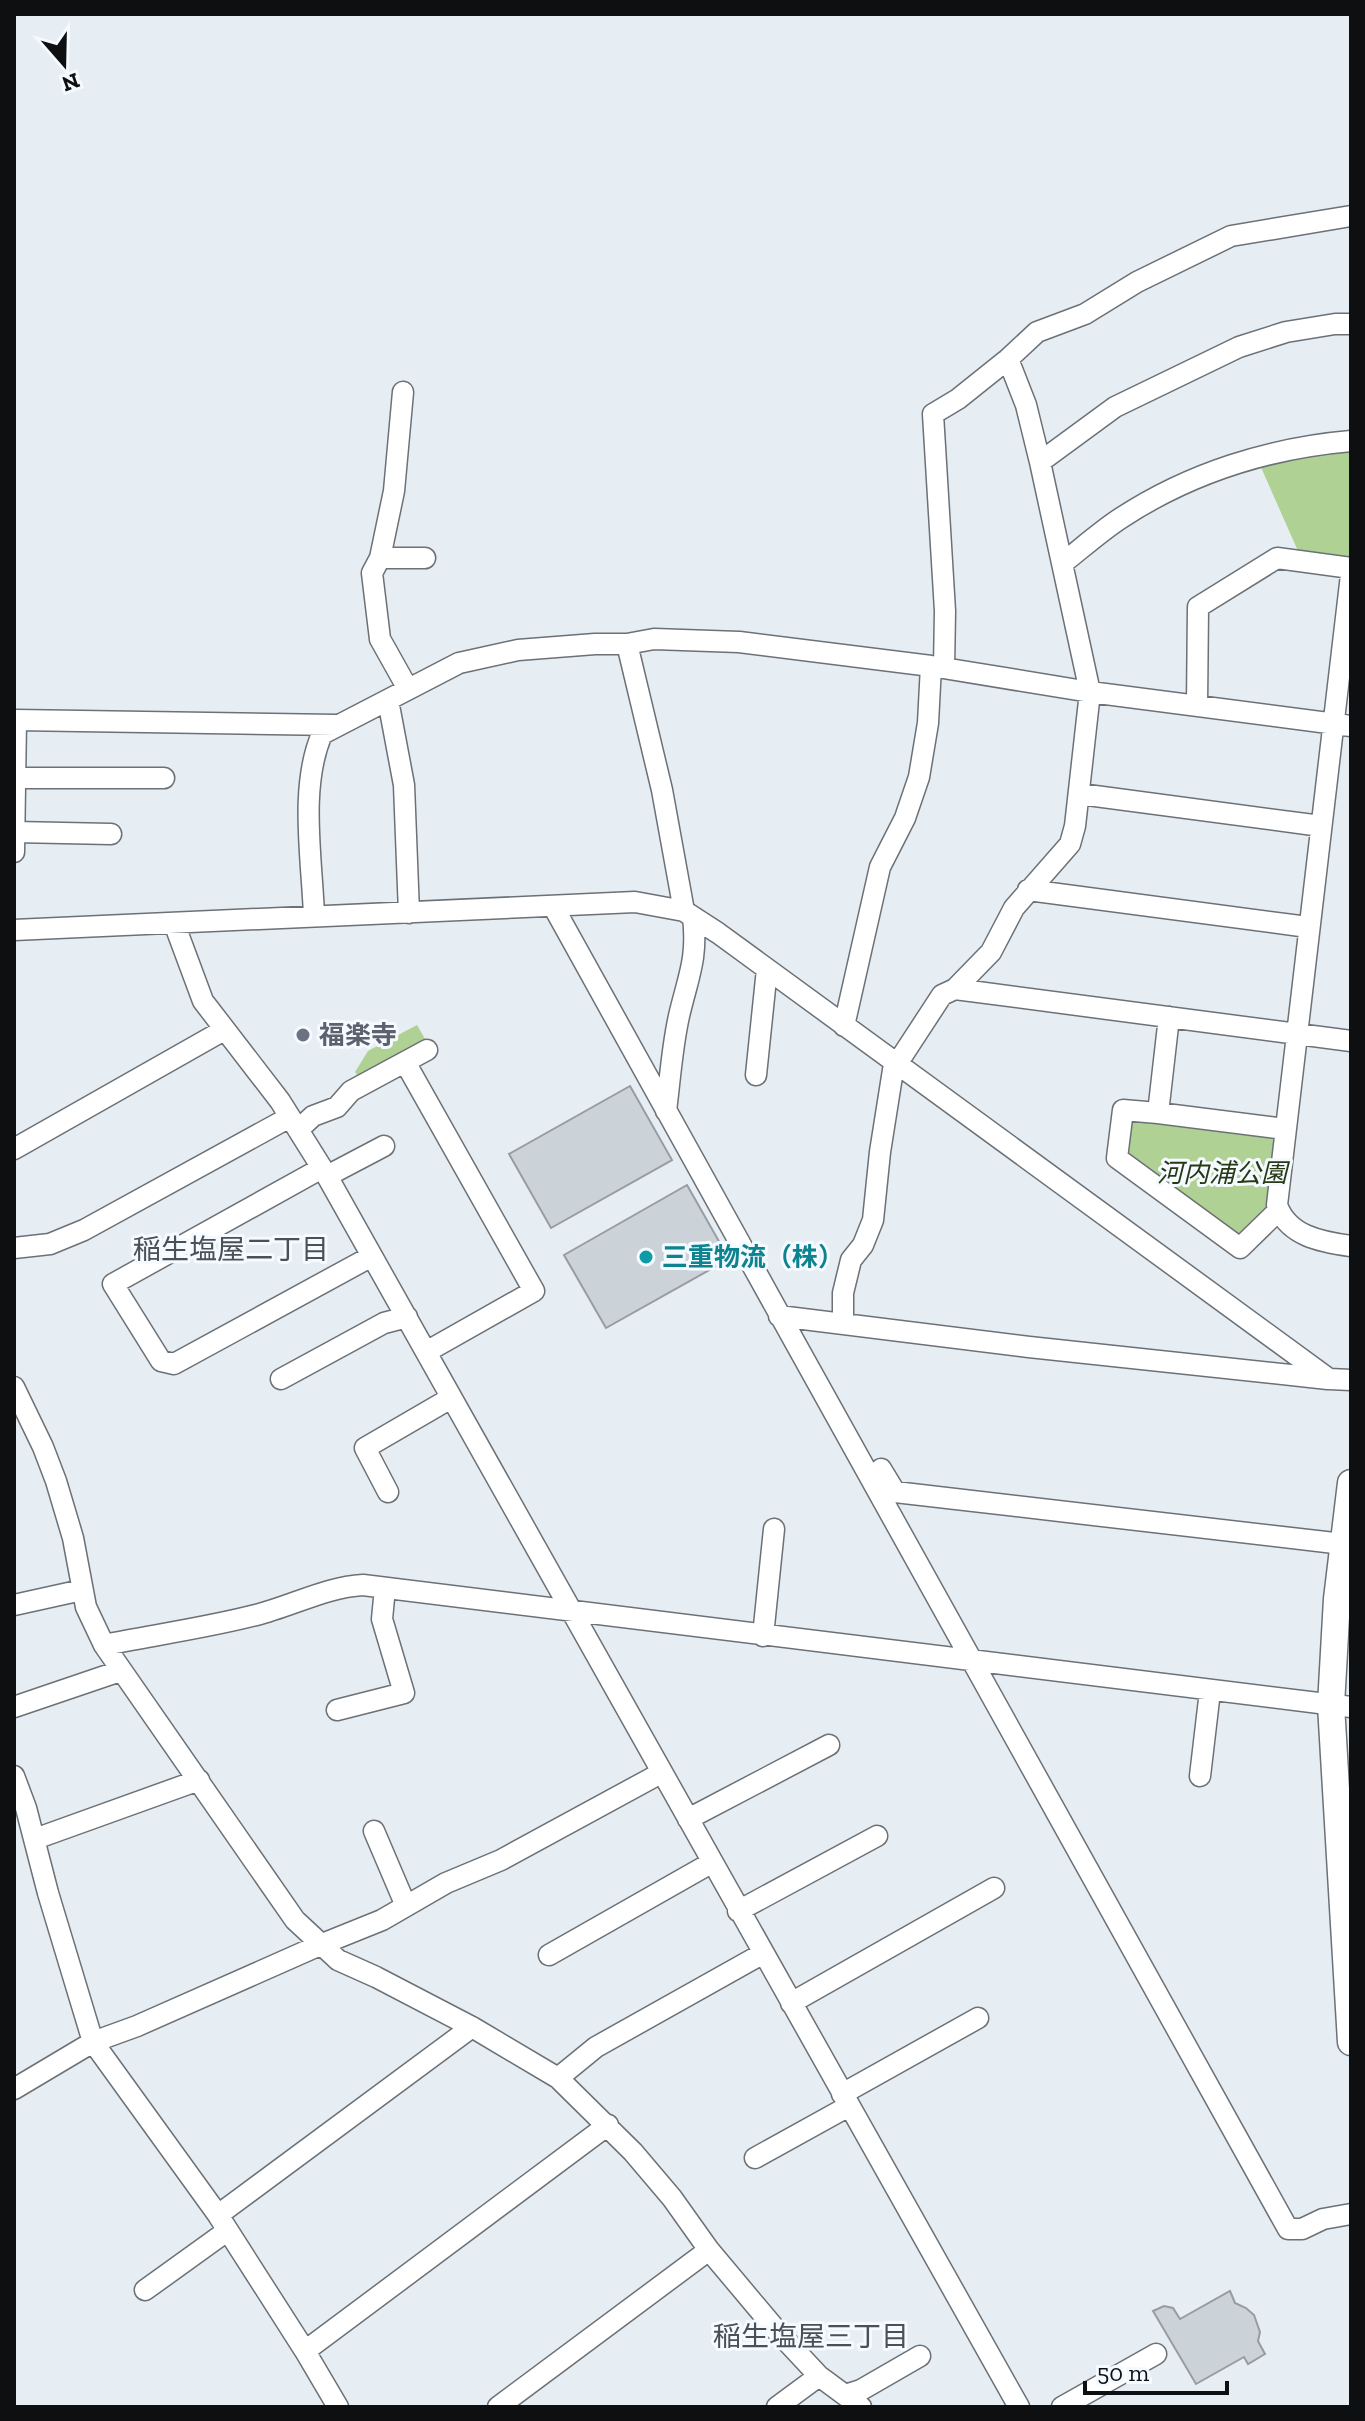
<svg xmlns="http://www.w3.org/2000/svg" width="1365" height="2421" font-family="'Zilla Slab','Noto Sans JP',serif">
<style>
.green{fill:#b0d194}
.building{fill:#ccd3d8;stroke:#969ca2;stroke-width:2}
.lines{fill:none;stroke-linecap:round;stroke-linejoin:round}
.minor-casing{stroke:#6b7176;stroke-width:23}
.major-casing{stroke:#6b7176;stroke-width:29}
.minor{stroke:#fff;stroke-width:20}
.major{stroke:#fff;stroke-width:26}
.worship-dot{fill:#6b7280;stroke:#f4faff;stroke-width:3}
.culture-dot{fill:#0f9aa8;stroke:#f4faff;stroke-width:3}
.labels{text-anchor:middle;stroke-width:6;stroke-linejoin:round;paint-order:stroke}
.worship-label{font-size:26px;font-weight:bold;fill:#5b616d;stroke:#f4faff;text-anchor:start}
.park-label{font-size:26px;font-style:italic;fill:#273914;stroke:#f4faff}
.culture-label{font-size:26px;font-weight:bold;fill:#0d838f;stroke:#f4faff;text-anchor:start}
.neighbourhood-label{font-size:28px;fill:#4a5055;stroke:#f4faff}
</style>
<rect width="100%" height="100%" fill="#e6edf3"/>
<path class="green" d="M1351 450V558L1298 551 1260 465Z
M417 1025 425 1039 358 1076 355 1072 368 1051Z
M1127 1115 1269 1133 1276 1140 1267 1219 1239 1244 1121 1156Z"/>
<path class="building" d="M630 1086 672 1160 551 1228 509 1154Z
M687 1185 729 1259 606 1328 564 1255Z
M1230 2291 1235 2303 1246 2308 1254 2315 1260 2332 1258 2341 1265 2354 1248 2364 1244 2357 1196 2384 1153 2311 1164 2306 1173 2308 1180 2319Z"/>
<g class="lines">
<g class="minor-casing">
<path id="minor" d="M403 392 394 491 380 558 372 573 380 639 408 689
M1040 462 1115 407 1239 347 1286 332 1335 324H1351
M380 558H425
M1063 563C1082 548 1101 531 1121 518 1190 473 1270 448 1351 441
M1351 575 1277 1205C1288 1236 1321 1242 1351 1246
M627 644 662 790 684 911
M944 668 945 611 933 414 958 399 1008 359 1037 332 1085 314 1137 282 1231 236 1351 216
M388 700 404 785 409 913
M1197 705 1198 607 1277 558 1351 568
M16 778H164
M1080 794 1321 826
M15 832 111 834
M14 852 16 720 336 725
M1028 890 1308 927
M553 906C798 1347 1041 1788 1288 2229H1302L1323 2219 1351 2214
M314 916C312 859 299 787 322 734L459 663 518 650 595 644H627L654 639 739 642 931 666 1090 692 1351 726
M174 923 203 1001 280 1101 327 1176 1019 2407
M14 930 635 902 684 911 718 933 1329 1379 1351 1380
M955 989 1351 1041
M1169 1017 1158 1113 1285 1129
M844 1026 880 867 905 818 919 777 928 723 931 666
M405 1062 534 1291 426 1352
M756 1075 767 969
M666 1111C670 1080 672 1047 679 1016 688 977 698 959 693 917
M1158 1113 1123 1110 1117 1158 1240 1248 1279 1210
M298 1130 313 1116 337 1107 351 1091 427 1050
M14 1149 224 1030
M322 1168 113 1284 161 1361 174 1364 372 1256
M327 1176 384 1146
M14 1248 50 1244 84 1230 290 1117
M779 1316 1029 1347 1328 1379
M843 1323V1293L851 1260 863 1245 873 1220 880 1152 893 1070 942 995 955 989 991 952 1014 908 1070 844 1075 826 1090 692 1040 462 1026 405 1008 359
M281 1379 384 1323 407 1317
M14 1387 43 1447 56 1481 73 1538 86 1607 104 1645 295 1920 338 1960 376 1977 472 2027 558 2078 633 2152 672 2198 709 2250 777 2331 819 2376 861 2407
M881 1469 895 1492 1343 1544
M388 1492 365 1448 451 1398
M14 1605 82 1590
M763 1636 774 1529
M104 1645C154 1635 206 1628 256 1615 292 1606 326 1587 363 1585L1351 1707
M14 1707 120 1671
M337 1710 404 1693 382 1619 385 1588
M14 1776 26 1808 48 1893 93 2042 218 2215 305 2351 338 2407
M1200 1776 1210 1691
M688 1819 829 1745
M374 1831 406 1906
M35 1839 199 1780
M738 1911 877 1836
M549 1955 711 1863
M791 2003 994 1888
M558 2078 596 2047 762 1954
M14 2089 93 2042 137 2026 320 1945 382 1920 446 1883 501 1860 661 1773
M842 2094 978 2018
M755 2158 849 2106
M218 2215 472 2027
M145 2290 227 2231
M305 2351 608 2125
M845 2395 861 2390 920 2356
M498 2407 709 2250
M777 2407 819 2376
M1062 2407 1156 2354"/>
</g>
<g class="major-casing">
<path id="major" d="M1351 1483 1337 1599 1331 1705 1351 2042"/>
</g>
<use href="#minor" class="minor"/>
<use href="#major" class="major"/>
</g>
<circle class="worship-dot" cx="303" cy="1035" r="8"/>
<circle class="culture-dot" cx="646" cy="1257" r="8"/>
<g class="labels">
<g class="worship-label">
<text x="319" y="1044">福楽寺</text>
</g>
<g class="park-label">
<text x="1222" y="1182">河内浦公園</text>
</g>
<g class="culture-label">
<text x="662" y="1266">三重物流（株）</text>
</g>
<g class="neighbourhood-label">
<text x="231" y="1259">稲生塩屋二丁目</text>
<text x="811" y="2346">稲生塩屋三丁目</text>
</g>
</g>
<rect width="1365" height="2421" fill="none" stroke="#0d0f11" stroke-width="32"/>
<g transform="translate(64 64) rotate(160)" stroke="#f4faff" stroke-width="6" paint-order="stroke">
<path d="M0-6L14 30L0 20L-14 30Z" fill="#0d0f11"/>
<text y="-12" font-size="22" font-weight="bold" text-anchor="middle" fill="#0d0f11">N</text>
</g>
<path d="M1085 2381v12h142v-12" fill="none" stroke="#0d0f11" stroke-width="4"/>
<text x="1097" y="2381" font-size="24" fill="#0d0f11" stroke="#f4faff" stroke-width="6" paint-order="stroke">50 m</text>
</svg>
